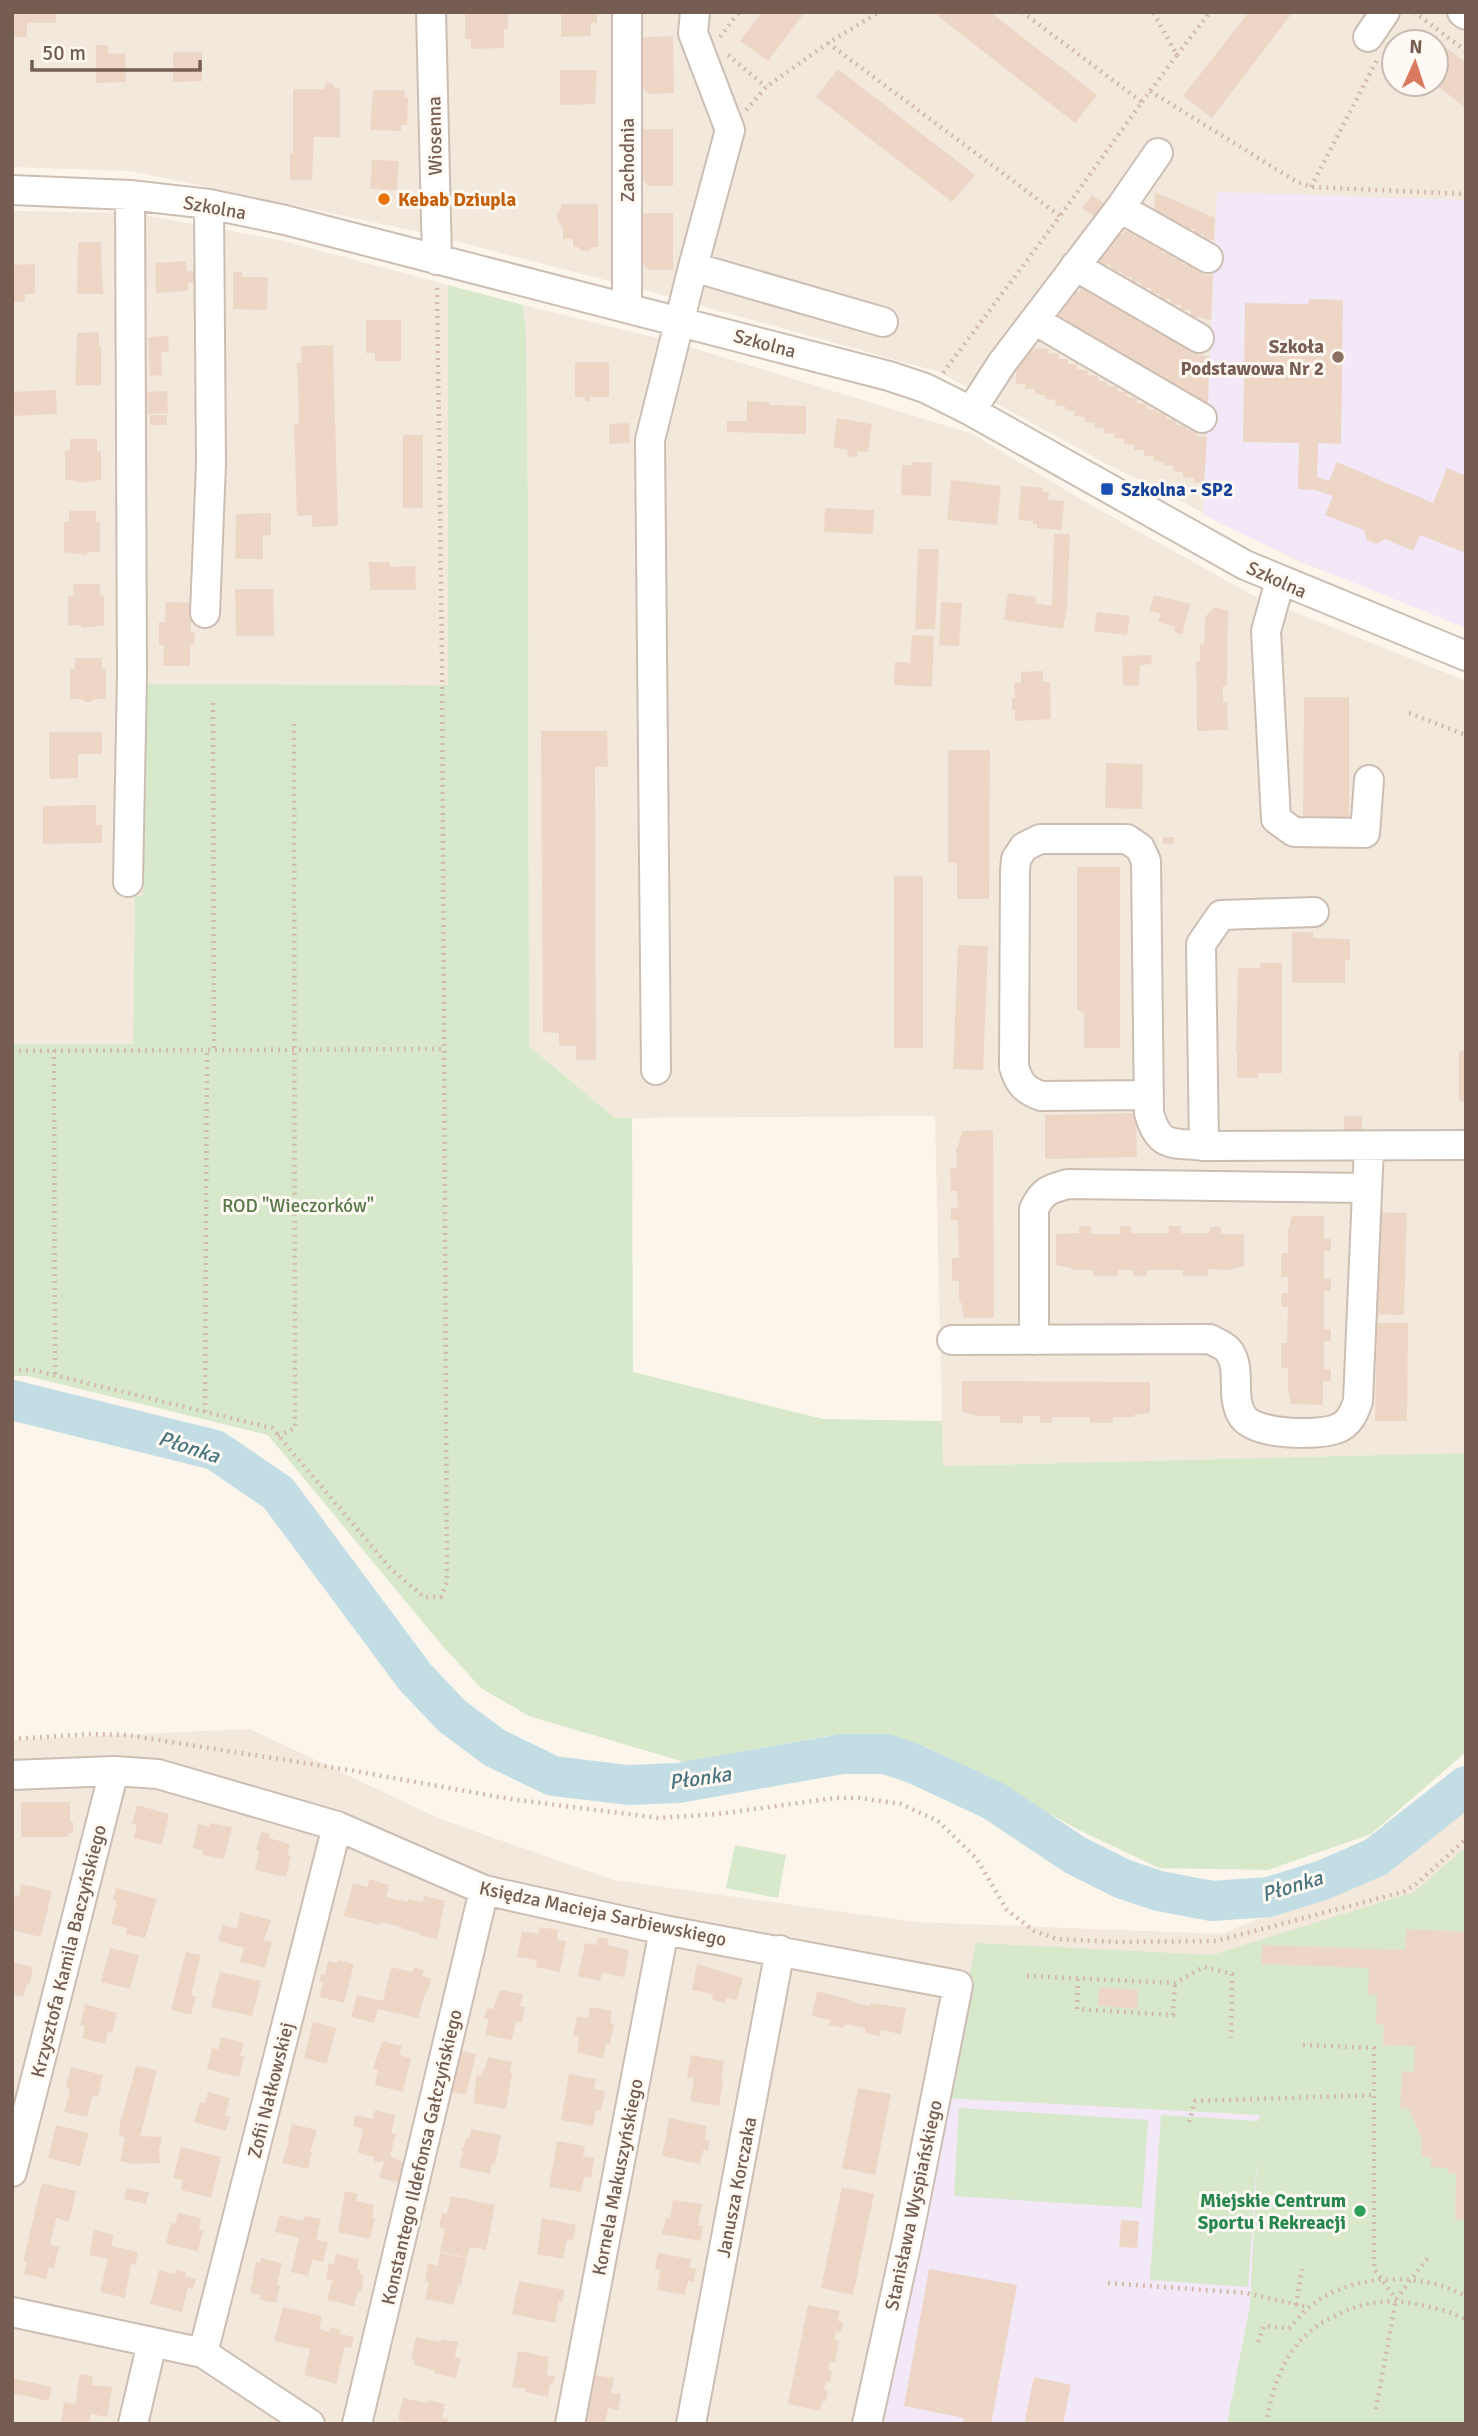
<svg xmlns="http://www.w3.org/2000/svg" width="1478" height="2436" font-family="Signika,sans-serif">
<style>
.residential{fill:#f2e8db;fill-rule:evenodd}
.education{fill:#f2e8f8}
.green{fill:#d7e8cb}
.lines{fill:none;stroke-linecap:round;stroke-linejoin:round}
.river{stroke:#c2dee4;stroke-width:40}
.building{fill:#eed6c6}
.minor-casing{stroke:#cdbeb3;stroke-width:32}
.path{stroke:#d4baa9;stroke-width:4.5;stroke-dasharray:2 5;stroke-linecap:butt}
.minor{stroke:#fff;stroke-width:28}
.food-dot{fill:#e8710a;stroke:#fef9f3;stroke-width:2.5}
.education-dot{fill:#8d6e63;stroke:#fef9f3;stroke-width:2.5}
.transit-dot{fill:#1a4fb4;stroke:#fef9f3;stroke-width:2.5}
.leisure-dot{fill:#2e9e5b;stroke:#fef9f3;stroke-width:2.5}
.labels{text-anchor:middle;stroke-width:6;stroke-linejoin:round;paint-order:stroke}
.street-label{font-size:19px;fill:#755e51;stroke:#fef9f3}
.food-label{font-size:19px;font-weight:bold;fill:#c56008;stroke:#fef9f3;text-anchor:start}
.education-label{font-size:19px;font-weight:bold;fill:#785e54;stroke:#fef9f3;text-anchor:end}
.transit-label{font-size:19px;font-weight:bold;fill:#164399;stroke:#fef9f3;text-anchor:start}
.park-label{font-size:19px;fill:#57794a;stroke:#fef9f3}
.leisure-label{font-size:19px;font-weight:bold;fill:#27864d;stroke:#fef9f3;text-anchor:end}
.water-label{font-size:21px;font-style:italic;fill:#48757f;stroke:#fef9f3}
</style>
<rect width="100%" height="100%" fill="#fbf5ec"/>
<path class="residential" d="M12 12H1466V624L1298 561 1103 462 939 372 656 293 420 232 131 171 12 167ZM1394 42H1436V84H1394Z
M12 211 133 213 280 240 448 285V685L145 684 143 896 135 897 133 1044H12Z
M523 305 673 342 973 434 1084 501 1252 595 1466 681V1453L943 1466 935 1116 615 1118 529 1046 528 509 526 334Z
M250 1729 440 1819 613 1880 915 1922 1221 1934 1375 1872 1466 1796V2424H12V1740Z"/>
<path class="education" d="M1217 192 1466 200V628L1302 562 1203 515Z
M945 2098 1260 2115 1250 2306 1227 2424H880Z"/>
<path class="green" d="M448 285 523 305 526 334 528 509 529 1046 615 1118H632L633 1372 823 1419 942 1421 943 1466 1466 1453V1752L1371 1834 1268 1870 1159 1868 1079 1830 927 1747 832 1735 684 1762 529 1716 481 1688 440 1643 268 1435 27 1376H12V1044H133L135 896H143L145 684 448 685Z
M735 1845 786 1855 778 1898 726 1888Z
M1466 1847V2424H1227L1250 2306 1258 2146 1248 2287 1150 2280 1161 2115 1259 2121 1260 2115 945 2098 976 1943 1212 1955 1414 1892Z
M959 2108 1148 2120 1142 2208 954 2196Z"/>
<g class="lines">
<path class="river" d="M12 1400 215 1450 278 1493 415 1677 452 1716 495 1748 553 1776 628 1785 678 1783 842 1754H886L915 1764 994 1801 1075 1855 1123 1879 1159 1891 1212 1901 1269 1897 1323 1880 1376 1857 1466 1786"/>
</g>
<path class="building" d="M12 12H56V23H27V37H12Z
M465 12 508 13V29H504V48L471 49V39H465Z
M561 12H597V23H591V36L561 37Z
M762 12H805L768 61 740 41Z
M941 12H990L1097 95 1075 123 938 16Z
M1249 12H1293L1212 118 1183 96Z
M1422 29 1466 63V108L1436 85V42H1411Z
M673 36 674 93 649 94 643 88V37Z
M96 45H108V54L125 53 126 82 96 83Z
M173 52H202V81L173 82Z
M838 69 975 175 952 202 816 97Z
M560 70H597L595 104 560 105Z
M327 82 332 83 335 88 340 89V137H314L312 180H290V153L293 154V89H324Z
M373 90H404L405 97H408L407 125H401V131L370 130Z
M642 129H673V186H649L643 180Z
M372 160 399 161 397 190 370 189Z
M1155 192 1215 218 1214 240H1204V235L1194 234V229H1184V225H1174V221L1164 220V216L1154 215Z
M1092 195 1106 205 1096 218 1082 208Z
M561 204H598V247H593L589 251H582L578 247H573V239H563V229L557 220V213L561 209Z
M643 213H673V270H649L643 264Z
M1123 231H1134V236L1143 237V241L1153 242V247L1163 248 1162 253H1173V259H1183V264L1193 265V269L1203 270V275H1213L1211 320 1191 316V310H1181V305H1171V299H1160V294L1151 293V288L1141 287V283L1131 282 1132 277 1122 276V272L1111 271V265L1091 264 1114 234H1124Z
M78 242H101L103 294H77Z
M186 261 187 271H195L196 282 188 283V291L156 293 155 263Z
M35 264V294H25V302H12V265Z
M233 272H242V277H268L267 310 233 309Z
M1080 288H1092V293H1101V299L1111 300V305H1120V311H1130V318H1139V323H1150V328L1159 329V333L1169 334V339L1179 340V344H1189V350H1198V355L1210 356 1208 402H1196V397L1187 396V391H1178V385L1168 384V380L1158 379V374H1148V369L1138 368V362H1128V357H1119V352L1109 351V345H1099L1100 339H1090V334L1080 333V329H1070V324H1059L1060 308 1073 291 1080 292Z
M1309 299 1343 300 1341 444 1318 443 1317 477 1329 481 1337 462 1433 503 1447 468 1466 476V553L1420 535 1413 551 1385 539 1376 544 1367 540 1364 530 1325 515 1333 496 1315 490 1298 489 1299 443 1243 442 1245 303 1302 304H1308Z
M366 320H401V361H375V353H366Z
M99 332V346H101V385H75L77 333Z
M168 336 169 352H161L162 375 150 376 148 337Z
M333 345 338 526 312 527V515L297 516 294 424H299L297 363H302L301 346Z
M1037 348 1049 349 1048 353 1059 354 1058 359H1068V364H1078L1077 370H1088L1087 375 1098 376V381L1107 382V386L1118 387 1117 391 1127 392V397L1137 398V403L1147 404V409L1157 410V413L1167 414 1166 419 1176 420V425L1186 426V430H1197V436L1207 437 1204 483 1194 482V478L1183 477V472L1173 471V466L1163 465 1164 462 1153 461 1154 456H1144V450H1134L1135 445 1124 444V439L1114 438 1115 434 1104 433V428H1095V423L1085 422V417L1074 416 1075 411 1065 410V406H1055L1056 400 1045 399V395L1035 394V389H1025V384H1016V367L1029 350Z
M575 362H609V397H590V401H585V397H575Z
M56 390 57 414 12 416V392Z
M167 391 168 413 148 414 147 392Z
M747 401 770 402V405L806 406V434L727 432V421H747Z
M150 415H167V425H150Z
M837 418 872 424 868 452 858 451 857 457 847 456 848 450 833 447Z
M629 423 630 443 609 444V424Z
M403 435H423V508H403Z
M70 439H97V451H101V480L80 483 77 481 65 480V451H70Z
M913 462 932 463 931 496 901 495 902 465H912Z
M951 480 1001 486 997 525 947 520Z
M1021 486 1043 488V492L1049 493 1048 500 1064 501 1062 530 1037 528V524H1033V521L1018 520Z
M825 508 874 510 873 534 824 532Z
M69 511H96V522H100V552H88L86 555 64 552V522H69Z
M271 513V535H263V559H235L236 514Z
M1054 534H1070L1067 608 1063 629 1004 620 1008 593 1036 597 1035 603 1052 606Z
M918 549H939L935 629H915Z
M369 562H390V567L415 566 416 590H370Z
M73 584H100V595L104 596V625L83 628 80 625H68V596H74Z
M235 589H273L274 636H236Z
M1154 595 1190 604 1182 635 1174 632 1175 627 1158 622 1161 614 1149 611Z
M166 602 194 603V623H191V632H195L194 644 190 645V666H163L164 645H159V622H165Z
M941 602 962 603 959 646 939 645Z
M1215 607 1228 611 1227 686H1223V702L1227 703 1228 730 1197 731 1196 661H1200V644L1204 645 1205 617Z
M1097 612 1130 616 1127 635 1094 631Z
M912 635 934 636 932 687 894 685 895 662 910 663Z
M1151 655 1152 664 1140 665 1139 686 1123 685 1122 656Z
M75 658H102V669H106V699H94L91 702H85L82 699H70V669H75Z
M1043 671V682H1050L1051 719 1015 721V710H1012V698H1015L1014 683H1021V672Z
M1304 697H1349V819H1303Z
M541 731H607L608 767H595L596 1060H576V1046H559V1033L543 1032Z
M49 732H102V754H78V778L49 779Z
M948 750H990L989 899H957V863H948Z
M1106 763 1143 764 1142 809 1105 808Z
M96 805V825H102V843L43 844V806Z
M1163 837H1174V844H1163Z
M1077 867H1120V1048H1084V1013L1077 1010Z
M894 876H923V1048H894Z
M1292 932H1313V938L1350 939V960H1345V983H1292Z
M958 945 988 946 983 1070 953 1069Z
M1260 963H1282V1073H1258V1078H1237V1052H1236L1238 968H1260Z
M1459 1051H1466V1102L1459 1101Z
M1136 1113 1137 1157 1045 1159V1115Z
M1344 1116H1362V1133H1344Z
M993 1130 994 1318H964L961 1302H959V1281H952V1258H959L958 1220H951V1209L958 1208 957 1191H951L950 1168H957L956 1147H958L962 1131Z
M1375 1212 1407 1213 1404 1315 1372 1314Z
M1292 1216H1324V1239H1331V1251H1324V1279H1331V1291H1324V1329H1331V1341H1324V1369H1331V1381H1323V1405L1291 1404 1288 1388V1368H1281V1343H1287L1288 1307H1281V1293H1288V1277H1281V1253H1288V1231Z
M1079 1226H1091V1234H1120V1226H1131V1233H1169V1226H1181V1233H1209L1210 1227H1221V1234H1244V1266L1229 1270 1208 1269V1276H1183V1270H1147V1276H1133V1270H1118V1276H1093V1270H1072V1268L1056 1265V1234L1079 1233Z
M1377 1323H1408L1407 1421H1375Z
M962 1381 1150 1382V1413L1134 1415V1417H1113V1423H1090V1417H1052V1423H1040V1416H1023V1423H1000V1416H979L962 1412Z
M21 1802H70V1822H73V1833H68L67 1837H21Z
M137 1805 169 1814 162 1845 134 1838 137 1825 132 1824Z
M210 1823 232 1827 224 1859 202 1855 203 1850 193 1848 198 1824 209 1827Z
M261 1832 270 1834 269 1838 290 1844 287 1855 291 1856 286 1877 255 1870 259 1851 256 1850Z
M369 1879 389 1885 386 1897 408 1902V1899L423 1902 424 1896 445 1901 437 1939 419 1935 420 1933 401 1929 402 1927 380 1922V1925L344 1916 353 1883 368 1887Z
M21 1884 52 1891 41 1937 12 1930V1908L15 1895 19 1896Z
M116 1888 157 1899 145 1938 126 1934 127 1928 111 1924 117 1901 113 1900Z
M240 1912 271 1920 264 1940 272 1942 265 1968 240 1962 244 1948 218 1941 223 1925 237 1929Z
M540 1927 558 1930 557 1940 566 1941 560 1972 536 1967 537 1960 517 1957 522 1931 538 1934Z
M1406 1929 1466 1932V2221L1455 2219 1456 2173H1448V2168L1431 2167V2157L1421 2156 1422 2139 1409 2109 1400 2108 1402 2074 1403 2071 1414 2072 1415 2046 1383 2045 1384 2025 1376 2024 1377 1995H1368L1369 1968 1261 1964 1262 1945 1405 1950Z
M598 1937 608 1939 607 1945 629 1950 624 1977 602 1973 600 1981 578 1976 585 1943 596 1945Z
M110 1948 139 1955 130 1989 101 1982Z
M186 1952 201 1955 191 1995 196 1997 191 2015 171 2010Z
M338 1960 354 1964 344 2003 320 1997 323 1982H319L321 1974 325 1975 328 1961 337 1963Z
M12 1962 33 1967 30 1984 27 1983 23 1997 12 1994Z
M697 1964 743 1978 737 2000 726 1998 725 2003 712 2000 713 1994 692 1990Z
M391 1967 412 1972 414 1967 424 1970 422 1976 431 1979 428 1991 426 1990 418 2018 378 2009 374 2023 351 2017 357 1995 383 2001Z
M220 1972 261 1981 252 2016 211 2007Z
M1100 1987 1138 1990 1137 2009 1098 2006Z
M500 1990 523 1994 520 2006 525 2007 522 2023 516 2021 512 2040 485 2035 489 2019H484L487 2008 493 2009Z
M817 1991 851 2000 850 2002 870 2006 871 2003 906 2008 901 2034 881 2030 880 2036 865 2033V2028L845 2024 844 2028 829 2025 830 2020 812 2016Z
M85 2004 117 2013 112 2033 108 2032 105 2044 82 2038 85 2026 80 2025Z
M590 2007 612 2011 610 2023 614 2024 610 2045 606 2044 603 2058 577 2053 579 2037 573 2036 577 2016 588 2018Z
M313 2022 336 2028 327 2064 304 2058Z
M221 2037 244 2043 240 2056H244L239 2077 207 2069 212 2048 218 2050Z
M382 2041 402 2046 399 2055 411 2058 403 2092 375 2085 378 2070 373 2069Z
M457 2050 476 2054 466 2095 447 2091Z
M691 2055 724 2061 721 2080 723 2081 719 2106 690 2101 694 2078 687 2077Z
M488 2057 512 2062 510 2073 512 2074 506 2109 474 2103 476 2075 481 2076 483 2069H485Z
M136 2066 157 2070 140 2136 162 2137 159 2149 160 2163 133 2164 120 2161 125 2137 119 2136 120 2124Z
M71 2067 103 2075 98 2097 93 2095 87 2117 64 2112 70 2089 66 2087Z
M569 2074 596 2079 594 2089 605 2091 601 2111 596 2110 593 2126 561 2120Z
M858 2088 891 2094 875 2175 842 2168Z
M208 2092 230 2098 225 2116 230 2117 226 2131 194 2122 200 2102 205 2103Z
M375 2110 395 2115 391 2133 396 2134 390 2156 405 2163 401 2183 379 2178 384 2161 375 2162 373 2157 358 2153 363 2129 353 2126 355 2115 373 2119Z
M669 2118 707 2126 705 2139 710 2140 708 2151 703 2150 700 2164 662 2156Z
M292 2124 317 2130 310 2152H312L308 2169 282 2163 289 2141 288 2140Z
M56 2125 89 2133 80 2166 48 2158Z
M471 2129 501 2135 495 2164 492 2163 490 2174 459 2167 463 2151 461 2150 462 2147 464 2148 466 2138 469 2139Z
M557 2141 585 2146 583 2156 594 2158 591 2178 584 2177 581 2192 549 2187Z
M181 2147 221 2157 211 2198 181 2190 183 2180 173 2178Z
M42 2183 76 2191 69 2222 56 2218 50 2245 59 2247 54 2268 49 2267 46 2279 24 2274 27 2262 23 2261Z
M842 2187 874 2194 853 2295 821 2288Z
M127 2188 149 2192 146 2204 124 2199Z
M345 2191 358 2194 356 2201 374 2205 372 2218 375 2219 370 2239 338 2232Z
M451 2196 495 2205 486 2250 470 2247 467 2257 440 2252 445 2228 439 2227 442 2213 447 2214Z
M673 2200 702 2204 698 2225 703 2226 700 2241 662 2234 666 2218 670 2219Z
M178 2213 201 2218 199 2230 203 2231 198 2251 166 2244 171 2223 175 2224Z
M279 2215 303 2221 305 2216 321 2219 316 2240 328 2242 323 2262 312 2260 308 2276 291 2272 299 2238 275 2232Z
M542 2218 576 2225 573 2240 567 2239 563 2259 537 2254Z
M1121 2220 1139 2221 1137 2248 1119 2247Z
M94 2230 114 2235 111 2246 138 2252 135 2265 131 2264 125 2298 100 2292 108 2259 89 2255Z
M440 2253 467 2258 461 2285H458L454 2305 425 2299 429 2282 425 2281 428 2263 438 2266Z
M658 2253 691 2259 690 2268 696 2269 694 2282 688 2281 685 2295 657 2290 660 2270 655 2269Z
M336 2254 359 2259 357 2270H361L360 2275H364L361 2291H358L354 2306 327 2300 332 2280 326 2279 329 2263 334 2264Z
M261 2258 282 2263 277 2285H280L276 2303 260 2300 261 2295 250 2293 256 2262 260 2263Z
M929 2269 1017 2285 991 2424H963L964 2418 904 2406Z
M159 2270 175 2274 176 2270 186 2272 185 2277 196 2279 193 2289 188 2287 182 2312 150 2304Z
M519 2281 565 2290 562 2302 559 2301 555 2323 512 2314Z
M808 2305 840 2311 838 2321 843 2322 841 2332 836 2331 834 2340 839 2341 835 2363 830 2362 828 2370 832 2371 830 2382 826 2381 824 2390 828 2391 826 2401H822L820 2411 788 2404Z
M283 2307 322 2316 319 2329 329 2332 330 2327 341 2330 340 2334 354 2337 351 2348 345 2347 336 2384 304 2375 310 2349 274 2341Z
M416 2337 441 2342V2339L458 2342 455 2357 461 2358 456 2378 434 2373 435 2370 414 2365 415 2360 411 2359Z
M518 2351 549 2357 547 2375 555 2376 553 2385 550 2384 548 2397 525 2392 526 2389 512 2387Z
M80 2374 93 2376 92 2385 112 2387 107 2417 91 2414 89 2424 61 2423 64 2402 75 2404Z
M594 2375 614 2378 611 2393 621 2394 618 2410 608 2408 605 2424H585Z
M1034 2377 1071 2385 1063 2424H1024Z
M12 2378 52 2387 49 2401 12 2393Z
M403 2398 427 2403 428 2400 445 2404 442 2418 448 2419 447 2424H412L398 2420Z"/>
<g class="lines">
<g class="minor-casing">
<path id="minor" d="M431 12 437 260
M627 12V307
M1462 12 1466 15
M1368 37 1385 12
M12 190 130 195 209 204 285 220 889 376 925 388 971 411 1245 565 1466 656
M1120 208 1208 258
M1075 266 1199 338
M693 267 883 322
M1036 321 1202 418
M971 411 1002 363 1120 208 1158 153
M1280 581 1266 631 1276 819 1294 832 1365 833 1369 780
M205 613 211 464 209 204
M128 882 132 676 130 195
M1314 912 1221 915 1201 944 1204 1146 1466 1145
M656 1070 650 440 693 267 730 130 693 33 695 12
M1148 1095 1041 1096C1025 1090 1019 1084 1014 1067L1015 871 1016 859 1024 847 1040 839H1127L1140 848 1146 861 1149 1113C1159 1149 1172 1142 1204 1146
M952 1340 1210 1339C1215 1342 1224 1345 1228 1350 1243 1368 1229 1397 1243 1417 1256 1435 1316 1436 1336 1429 1349 1425 1354 1413 1358 1401L1369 1146
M1034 1340V1209C1043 1190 1050 1189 1068 1184L1366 1188
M12 1775 114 1771 158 1774 337 1826 484 1890 664 1930 958 1985 909 2232 867 2424
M12 2172 114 1771
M12 2312 203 2353 310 2424
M203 2353 337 1826
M133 2424 152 2343
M357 2424 484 1890
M570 2424 664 1930
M691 2424 780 1950"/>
</g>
<path class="path" d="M1022 12 1142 102 1060 216
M1414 12 1466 51
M720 37 739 12
M828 43 1060 216 943 373
M728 55 766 87
M1177 55 1210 12
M1150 91 1297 182 1311 187 1466 194
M1142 102 1177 55 1153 12
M746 110 766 87 828 43 879 12
M1311 187 1378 58
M213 703 214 1048
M1409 713 1466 735
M54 1050 55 1375
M12 1051 443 1049
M12 1370H33L272 1428 391 1569 424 1597H441L447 1582 442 663 437 283
M205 1412 207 1049
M278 1436 295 1428 294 724
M12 1739 91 1734 126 1735 349 1770 510 1799 659 1818 718 1814 835 1798H860L901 1804 938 1821 976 1858 1007 1910 1034 1931 1057 1939 1119 1942 1216 1941 1403 1892 1415 1885 1466 1839
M1027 1976 1175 1983 1204 1967 1232 1974 1231 2038
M1078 1979 1077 2009 1173 2015 1175 1983
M1303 2045 1374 2048V2269L1396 2299
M1189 2122 1195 2101 1374 2095
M1108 2283 1246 2293 1308 2307
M1296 2305 1302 2269
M1258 2342 1264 2326 1289 2328C1295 2322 1301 2314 1308 2308 1349 2273 1419 2271 1466 2296
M1376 2409 1396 2299 1430 2255
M1266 2424C1275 2373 1291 2334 1341 2313 1368 2301 1391 2298 1420 2305 1435 2308 1453 2312 1466 2320"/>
<use href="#minor" class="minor"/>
</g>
<circle class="food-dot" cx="384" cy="199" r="7"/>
<circle class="education-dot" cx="1338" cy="357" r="7"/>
<rect class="transit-dot" x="1100" y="482" width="14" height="14" rx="3.5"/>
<circle class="leisure-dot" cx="1360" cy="2211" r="7"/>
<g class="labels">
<g class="street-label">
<text transform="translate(434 136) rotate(-91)" y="7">Wiosenna</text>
<text transform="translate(627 160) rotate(-90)" y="7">Zachodnia</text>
<text transform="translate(215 207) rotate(10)" y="7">Szkolna</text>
<text transform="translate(765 343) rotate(15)" y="7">Szkolna</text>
<text transform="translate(1277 579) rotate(24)" y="7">Szkolna</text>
<text transform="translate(603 1913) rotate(12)" y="7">Księdza Macieja Sarbiewskiego</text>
<text transform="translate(68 1951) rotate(-76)" y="7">Krzysztofa Kamila Baczyńskiego</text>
<text transform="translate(270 2090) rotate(-76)" y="7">Zofii Nałkowskiej</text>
<text transform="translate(421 2157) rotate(-77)" y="7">Konstantego Ildefonsa Gałczyńskiego</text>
<text transform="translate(617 2177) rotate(-79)" y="7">Kornela Makuszyńskiego</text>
<text transform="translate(736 2187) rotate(-79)" y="7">Janusza Korczaka</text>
<text transform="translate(913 2205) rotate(-78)" y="7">Stanisława Wyspiańskiego</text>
</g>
<g class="food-label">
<text x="398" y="206">Kebab Dziupla</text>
</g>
<g class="education-label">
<text x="1324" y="353">Szkoła<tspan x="1324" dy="22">Podstawowa Nr 2</tspan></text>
</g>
<g class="transit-label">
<text x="1121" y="496">Szkolna - SP2</text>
</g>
<g class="park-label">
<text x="298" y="1212">ROD "Wieczorków"</text>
</g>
<g class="leisure-label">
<text x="1346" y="2207">Miejskie Centrum<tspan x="1346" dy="22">Sportu i Rekreacji</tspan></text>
</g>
<g class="water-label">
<text transform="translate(189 1447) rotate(18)" y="7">Płonka</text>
<text transform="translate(700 1778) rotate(-8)" y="7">Płonka</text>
<text transform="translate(1292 1886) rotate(-17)" y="7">Płonka</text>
</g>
</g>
<rect width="1478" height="2436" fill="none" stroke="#755e51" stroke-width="28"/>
<g transform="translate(1415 63) rotate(3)"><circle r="33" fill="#fef9f3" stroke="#c7bbb2" stroke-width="2"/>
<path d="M0-5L12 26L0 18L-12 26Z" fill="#d97a5e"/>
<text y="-10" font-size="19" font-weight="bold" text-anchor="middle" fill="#755e51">N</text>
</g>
<path d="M32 60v10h168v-10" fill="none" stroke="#755e51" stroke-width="3.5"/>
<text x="42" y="60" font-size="21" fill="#755e51" stroke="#fef9f3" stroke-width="5" paint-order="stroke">50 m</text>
</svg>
